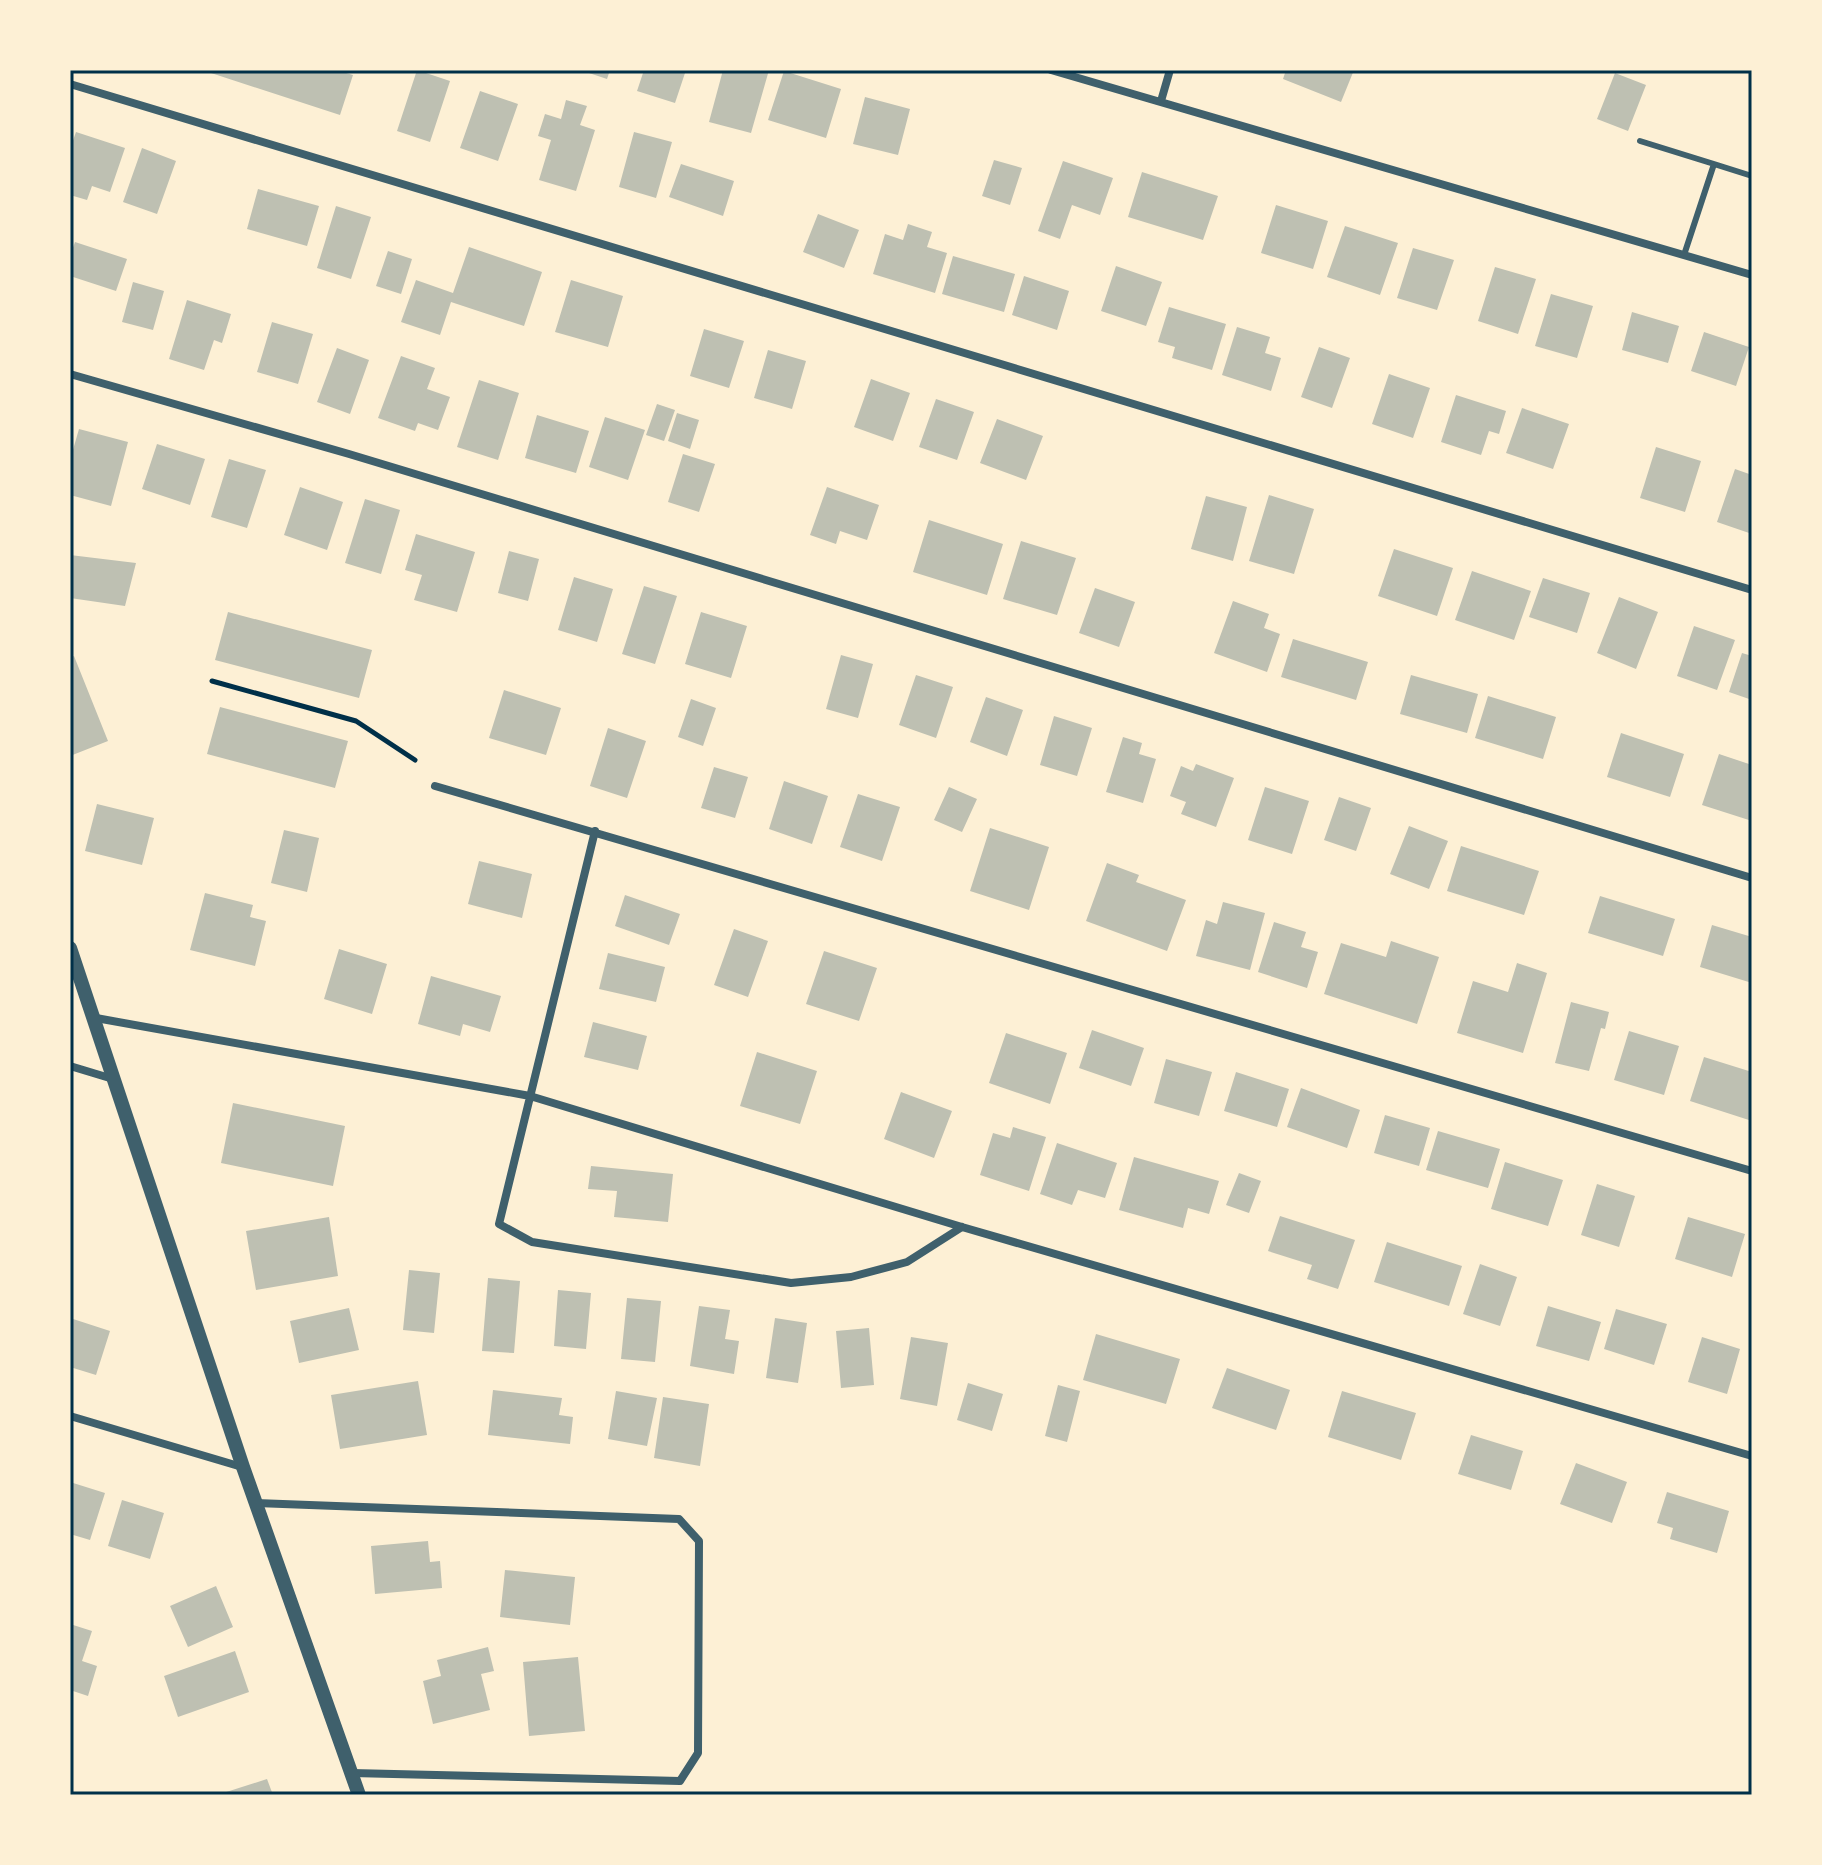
<svg xmlns="http://www.w3.org/2000/svg" width="1822" height="1865" font-family="Poppins,sans-serif">
<style>
.building{fill:#bec0b2}
.lines{fill:none;stroke-linecap:round;stroke-linejoin:round}
.path{stroke:#003049;stroke-width:5}
.service{stroke:#3f606c;stroke-width:6}
.minor{stroke:#3f606c;stroke-width:8}
.tertiary{stroke:#3f606c;stroke-width:14}
.neatline{fill:none;stroke:#003049;stroke-width:3}
</style>
<rect width="100%" height="100%" fill="#fdf0d5"/>
<path class="building" d="M212 70H336L353 75 340 115 211 73Z
M417 70 450 81 430 142 397 131Z
M580 70H610L607 79Z
M644 70H686L675 103 637 91Z
M723 70H769L751 133 709 122Z
M1286 70H1354L1341 102 1283 79Z
M784 71 841 89 826 138 768 120Z
M1615 73 1646 85 1628 131 1597 119Z
M480 91 518 104 498 161 460 148Z
M865 97 910 109 898 155 853 144Z
M566 100 587 106 580 125 595 130 576 191 539 180 551 140 538 136 545 114 561 119Z
M76 132 125 148 110 192 92 186 87 200 70 195V149Z
M634 132 672 142 656 198 619 187Z
M142 148 176 161 157 214 123 202Z
M994 160 1022 168 1010 205 982 196Z
M1063 161 1113 178 1100 215 1072 205 1060 239 1038 231Z
M681 164 734 181 723 216 669 197Z
M1142 172 1218 196 1203 240 1128 217Z
M258 189 319 206 307 246 247 229Z
M1276 205 1328 221 1313 269 1261 253Z
M336 206 371 217 351 279 317 268Z
M818 214 859 230 844 268 803 252Z
M908 224 932 232 927 247 947 253 935 293 873 274 885 234 903 240Z
M1345 226 1398 243 1380 295 1327 277Z
M75 242 127 259 116 291 70 276V256Z
M469 247 542 272 524 326 451 302 440 335 401 322 416 280 453 293Z
M1413 248 1454 260 1437 310 1397 298Z
M388 251 412 259 401 294 376 286Z
M953 256 1015 274 1004 312 942 294Z
M1116 266 1162 282 1146 326 1101 311Z
M1495 267 1536 279 1518 334 1478 321Z
M1024 276 1069 291 1057 330 1012 315Z
M571 280 623 296 608 347 555 332Z
M133 282 164 291 153 330 122 322Z
M1551 294 1593 306 1577 358 1535 346Z
M187 300 231 314 222 343 214 340 204 370 169 359Z
M1169 307 1226 324 1212 370 1172 358 1175 347 1158 342Z
M1632 312 1679 326 1668 363 1622 350Z
M272 322 313 334 298 384 257 372Z
M1237 327 1270 337 1265 353 1281 358 1271 391 1222 375Z
M704 329 744 341 729 388 690 376Z
M1704 332 1749 347 1736 386 1691 371Z
M1319 347 1350 358 1332 408 1301 397Z
M337 348 369 360 350 414 317 402Z
M768 350 806 361 792 409 754 398Z
M401 356 435 368 427 389 450 397 438 430 418 423 415 431 378 418Z
M1389 374 1430 388 1413 438 1372 424Z
M871 379 910 393 893 441 854 427Z
M479 380 519 393 498 460 457 447Z
M1456 395 1506 411 1499 434 1489 431 1481 455 1441 442Z
M936 399 974 412 957 460 919 447Z
M657 404 675 410 664 441 646 435Z
M1522 408 1569 424 1553 469 1506 453Z
M677 413 699 420 690 449 668 441Z
M537 415 589 431 576 473 525 458Z
M605 417 645 430 628 480 589 467Z
M997 419 1043 436 1026 480 980 463Z
M79 429 128 442 111 506 70 495V460Z
M157 444 205 459 190 505 142 489Z
M1656 447 1701 461 1685 512 1640 498Z
M683 454 715 464 699 512 668 502Z
M229 459 266 470 247 528 211 517Z
M1735 469 1752 475V534L1717 522Z
M300 487 343 502 327 550 284 535Z
M827 487 879 505 867 540 840 531 836 544 810 535Z
M1269 495 1314 509 1294 574 1249 561Z
M1206 496 1247 507 1233 561 1191 549Z
M365 499 400 510 381 574 345 563Z
M929 520 1003 544 987 595 913 572Z
M416 534 475 552 457 612 414 600 422 575 405 570Z
M1021 541 1076 558 1057 615 1003 599Z
M1394 549 1453 568 1437 616 1378 596Z
M509 551 539 559 528 601 498 593Z
M70 555 136 563 125 606 70 598Z
M1472 571 1531 591 1514 640 1455 620Z
M574 577 613 589 597 642 558 630Z
M1543 578 1590 593 1577 633 1529 617Z
M644 586 677 596 655 664 622 654Z
M1095 588 1135 602 1119 647 1079 633Z
M1619 597 1658 612 1636 669 1597 653Z
M1233 601 1269 614 1264 628 1280 634 1267 672 1214 653Z
M228 612 372 650 359 698 215 660Z
M701 612 747 626 731 678 685 664Z
M1694 626 1735 640 1717 690 1677 676Z
M1293 639 1368 662 1356 700 1281 677Z
M1742 653 1752 656V700L1729 692Z
M841 655 873 664 858 718 826 709Z
M74 656 108 741 70 756V658Z
M916 675 953 687 936 738 899 725Z
M1411 675 1478 694 1467 733 1400 714Z
M504 690 561 708 546 755 489 738Z
M1488 696 1556 717 1543 759 1475 738Z
M986 697 1023 710 1007 756 970 742Z
M691 699 716 708 703 746 678 737Z
M220 707 348 741 335 788 207 754Z
M1054 716 1092 728 1077 776 1040 765Z
M608 728 646 741 627 798 590 786Z
M1621 733 1684 754 1670 797 1607 777Z
M1123 737 1142 743 1139 754 1156 759 1143 803 1106 792Z
M1719 754 1752 765V821L1702 805Z
M1196 764 1234 778 1216 827 1181 814 1186 802 1170 796 1181 766 1193 771Z
M714 767 748 777 735 818 701 808Z
M784 781 828 796 812 844 769 829Z
M949 787 977 799 962 832 934 820Z
M1265 787 1309 801 1292 854 1248 840Z
M858 794 900 807 882 861 840 847Z
M1339 797 1371 808 1356 851 1324 840Z
M97 804 154 818 142 865 85 851Z
M1409 826 1448 841 1429 889 1390 874Z
M990 828 1049 847 1029 910 970 891Z
M284 830 319 838 307 892 271 883Z
M1461 846 1539 871 1524 915 1447 891Z
M479 861 532 874 522 918 468 904Z
M1107 863 1139 875 1136 882 1186 900 1167 951 1086 921Z
M205 893 253 905 250 917 266 921 255 966 190 950Z
M625 895 680 914 669 945 615 926Z
M1600 896 1675 919 1663 956 1588 933Z
M1223 902 1265 913 1250 970 1196 956 1206 920 1217 924Z
M1274 922 1306 932 1301 947 1318 952 1307 988 1258 972Z
M1712 925 1752 937V983L1700 967Z
M734 929 768 941 748 997 714 985Z
M1391 941 1439 957 1417 1024 1324 994 1341 943 1386 957Z
M339 949 387 964 372 1014 324 999Z
M824 951 877 968 859 1021 806 1004Z
M608 953 665 967 656 1002 599 989Z
M1517 963 1547 973 1523 1053 1457 1033 1473 981 1508 992Z
M431 976 501 996 490 1032 463 1024 460 1036 418 1024Z
M1571 1002 1609 1012 1605 1029 1601 1028 1589 1071 1555 1063Z
M593 1022 647 1036 638 1070 584 1057Z
M1092 1030 1144 1048 1131 1086 1079 1068Z
M1629 1031 1679 1046 1664 1095 1614 1080Z
M1006 1033 1067 1053 1050 1104 989 1083Z
M757 1052 817 1071 800 1124 740 1106Z
M1704 1057 1752 1072V1121L1690 1101Z
M1166 1059 1212 1072 1199 1116 1154 1103Z
M1236 1072 1289 1089 1277 1127 1224 1111Z
M1301 1088 1360 1110 1347 1148 1287 1127Z
M901 1092 952 1111 934 1158 884 1139Z
M233 1103 345 1126 333 1186 221 1163Z
M1385 1115 1430 1128 1419 1166 1374 1153Z
M1013 1127 1046 1137 1029 1191 980 1175 993 1133 1010 1138Z
M1438 1131 1500 1149 1488 1188 1426 1170Z
M1057 1143 1117 1163 1105 1198 1078 1190 1072 1205 1040 1194Z
M1134 1157 1219 1181 1209 1214 1188 1208 1183 1228 1119 1210Z
M1505 1162 1563 1180 1548 1226 1491 1209Z
M591 1166 673 1174 668 1222 614 1217 617 1191 588 1189Z
M1239 1173 1261 1181 1249 1213 1226 1205Z
M1597 1184 1635 1196 1619 1247 1581 1235Z
M1280 1216 1355 1240 1338 1289 1307 1279 1312 1265 1268 1251Z
M329 1217 338 1276 256 1290 246 1231Z
M1688 1217 1745 1234 1732 1277 1675 1259Z
M1387 1242 1462 1266 1449 1306 1374 1282Z
M1480 1264 1517 1277 1500 1326 1463 1314Z
M409 1270 440 1273 434 1333 403 1330Z
M488 1278 520 1281 514 1353 482 1351Z
M558 1290 591 1293 586 1349 554 1346Z
M627 1298 661 1301 655 1362 621 1359Z
M699 1306 730 1310 725 1339 739 1341 734 1374 690 1366Z
M1548 1306 1601 1322 1589 1361 1536 1346Z
M349 1308 359 1350 299 1363 290 1321Z
M1616 1309 1667 1324 1654 1365 1604 1349Z
M70 1318 110 1331 96 1375 70 1367Z
M775 1318 807 1323 798 1383 766 1378Z
M869 1328 874 1385 841 1388 836 1331Z
M1096 1334 1180 1359 1166 1404 1083 1380Z
M911 1337 948 1343 937 1406 900 1399Z
M1702 1337 1740 1349 1727 1394 1688 1382Z
M1227 1368 1290 1390 1276 1430 1212 1408Z
M418 1381 427 1435 340 1449 331 1395Z
M968 1383 1003 1394 992 1431 957 1420Z
M1058 1385 1080 1391 1067 1442 1045 1436Z
M493 1390 562 1398 559 1415 573 1417 570 1444 488 1435Z
M616 1391 657 1398 647 1446 608 1439Z
M1342 1391 1416 1413 1401 1460 1328 1437Z
M663 1397 709 1404 700 1466 654 1458Z
M1471 1435 1523 1451 1511 1490 1458 1474Z
M1576 1463 1627 1482 1612 1523 1560 1504Z
M70 1482 105 1493 90 1540 70 1534Z
M1667 1492 1729 1511 1717 1553 1670 1539 1673 1528 1657 1523Z
M122 1500 164 1513 150 1559 108 1546Z
M428 1541 430 1562 440 1561 442 1588 375 1594 371 1546Z
M505 1570 575 1577 570 1625 500 1617Z
M216 1586 233 1627 188 1647 170 1606Z
M70 1624 92 1631 82 1661 97 1666 88 1696 70 1690Z
M488 1647 494 1671 481 1674 490 1710 433 1724 423 1681 441 1676 437 1660Z
M235 1651 249 1692 178 1717 164 1676Z
M578 1657 585 1731 529 1736 523 1662Z
M267 1779 273 1795H220V1794Z"/>
<g class="lines">
<path class="path" d="M212 681 356 721 415 760"/>
<path class="service" d="M1640 141 1714 164
M1684 255 1714 164 1752 176"/>
<path class="minor" d="M1051 70 1752 275
M70 84 1752 590
M1161 101 1170 70
M70 374 349 454 1752 878
M435 786 1752 1171
M595 831 499 1224 532 1242 791 1283 851 1277 907 1262 962 1227
M96 1018 530 1096 962 1227 1752 1456
M70 1066 113 1079
M70 1416 242 1467
M256 1503 679 1519 699 1541 698 1753 680 1781 352 1773"/>
<path class="tertiary" d="M70 948 243 1467 359 1795"/>
</g>
<rect width="1822" height="1865" fill="none" stroke="#fdf0d5" stroke-width="144"/>
<rect x="72" y="72" width="1678" height="1721" class="neatline"/>
</svg>
